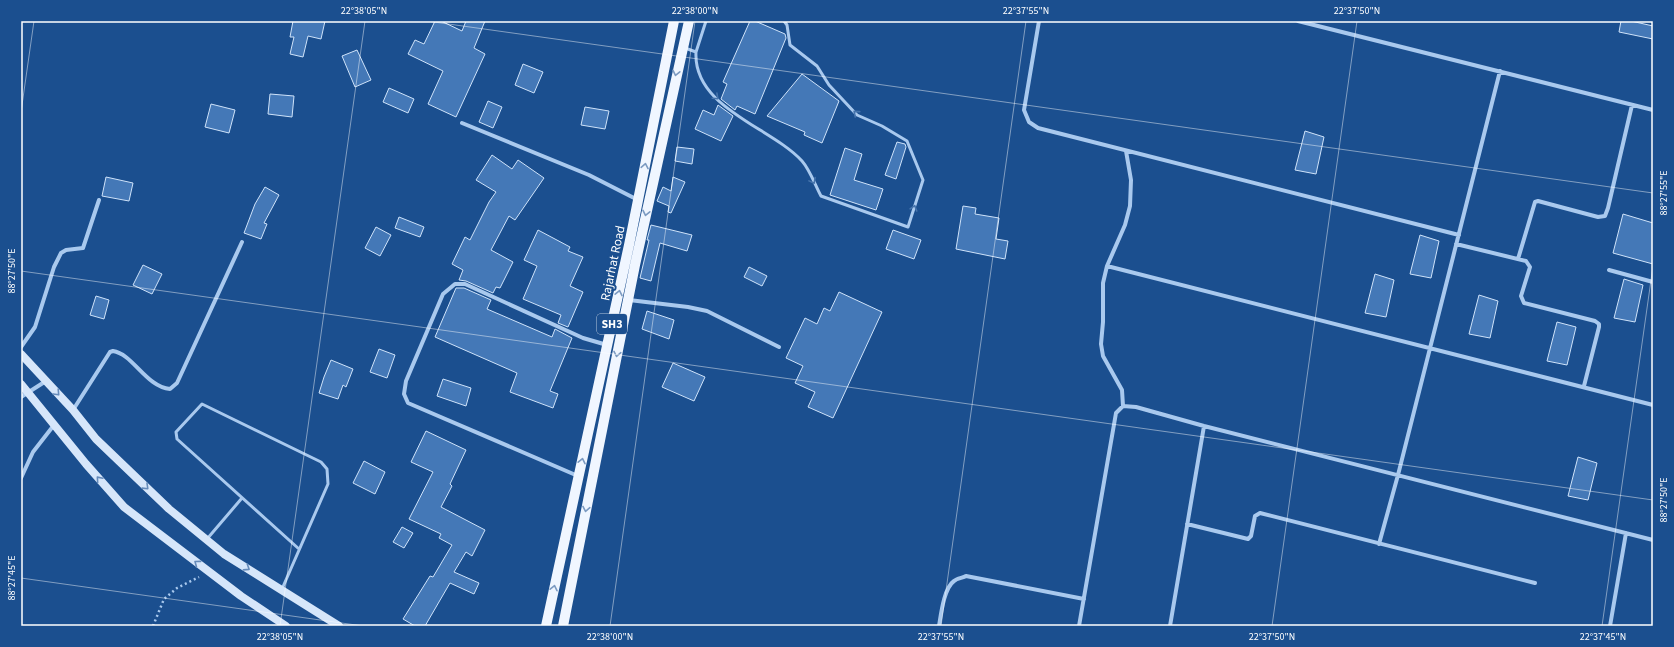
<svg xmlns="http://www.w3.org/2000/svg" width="1674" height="647" font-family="'Source Sans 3',sans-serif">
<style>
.building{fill:#4478b7;stroke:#cfe3fa}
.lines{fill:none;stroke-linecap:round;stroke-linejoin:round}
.path{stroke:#a9c9ee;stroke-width:2.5;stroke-dasharray:2 3;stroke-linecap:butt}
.lane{stroke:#a9c9ee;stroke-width:3}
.street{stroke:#a9c9ee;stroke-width:4}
.secondary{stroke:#d6e6fa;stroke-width:8}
.primary{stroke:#f0f6ff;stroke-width:10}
.oneway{stroke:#7b9ac1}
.oneway2{stroke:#4674ac}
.oneway3{stroke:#668bba}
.ticks{fill:none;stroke:#fff;stroke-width:1;stroke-opacity:0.45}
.labels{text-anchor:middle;stroke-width:4;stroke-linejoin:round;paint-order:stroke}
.shield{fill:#1b4f8f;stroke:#bbcadd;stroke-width:1}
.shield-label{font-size:12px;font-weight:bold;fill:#fff}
.street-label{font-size:13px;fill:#fff;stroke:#1b4f8f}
.neatline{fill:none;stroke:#fff;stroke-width:1.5}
.ticks-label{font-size:10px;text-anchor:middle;fill:#fff}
</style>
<rect width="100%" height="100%" fill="#1b4f8f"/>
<path class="building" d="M293 21H325L321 39 308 36 303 57 290 54 294 37H290Z
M435 21H441L462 31 466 21H485L474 48 485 54 456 117 428 104 443 71 408 54 415 40 424 44Z
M750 21H755L785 34 786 38 755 114 737 106 735 110 721 99 727 84 723 82Z
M1621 21H1631L1653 26V39L1619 32Z
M357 50 371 80 355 87 342 56Z
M523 64 543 72 534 93 515 85Z
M802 74 839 101 822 143 804 135 805 132 767 116Z
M389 88 414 99 408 113 383 102Z
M270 94 294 96 292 117 268 114Z
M488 101 502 107 493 128 479 122Z
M211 104 235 110 229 133 205 127Z
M718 105 733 116 721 141 695 129 703 110 714 115Z
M585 107 609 111 605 129 581 125Z
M1305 131 1324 137 1316 174 1295 170Z
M897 142 905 144 906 147 896 179 885 175Z
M677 147 694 149 692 164 675 161Z
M845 148 862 154 854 180 883 189 876 210 830 195Z
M492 155 512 169 518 160 544 178 515 220 509 216 491 250 513 262 500 288 496 287 493 293 466 281 459 280 463 270 452 264 465 237 470 240 489 202 496 192 476 180Z
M106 177 133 183 129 201 102 196Z
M673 177 685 182 671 213 668 212 669 206 657 201 663 187 671 191Z
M265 187 279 195 264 223 267 224 261 239 244 233 255 204Z
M963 206 976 208 975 214 999 218 996 239 1008 241 1005 259 956 249Z
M1623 214 1653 223V264L1613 253Z
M399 217 424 227 420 237 395 228Z
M651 225 692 235 687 251 660 243 651 281 640 278 649 240H647Z
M376 227 391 235 380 256 365 248Z
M538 230 570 247 568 251 583 257 570 286 583 292 568 327 558 323 561 315 523 299 537 266 524 260Z
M893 230 921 240 914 259 886 249Z
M1420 235 1439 241 1431 278 1410 274Z
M143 265 162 274 152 294 133 285Z
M749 267 767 276 762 286 744 277Z
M1375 274 1394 280 1386 317 1365 313Z
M1624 279 1643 285 1635 322 1614 318Z
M456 288H464L491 300 487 309 552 337 555 329 572 338 550 391 558 394 553 408 510 392 517 373 435 337Z
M839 292 882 312 833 418 808 407 815 392 795 383 803 366 786 358 805 318 817 324 824 308 830 311Z
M1479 295 1498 301 1490 338 1469 334Z
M96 296 109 300 104 319 90 315Z
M647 311 674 320 669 339 642 329Z
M1557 322 1576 327 1567 365 1547 361Z
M379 349 395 355 387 378 370 372Z
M331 360 353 369 346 387 343 385 338 399 319 393 324 377Z
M673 363 705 377 694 401 662 387Z
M443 379 471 388 466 406 437 396Z
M426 431 466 450 450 484 452 486 441 507 485 530 472 556 466 552 454 572 479 583 474 594 450 583 425 626H415L403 619 430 576 433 577 452 545 439 538 441 534 409 519 433 472 411 462Z
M1578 457 1597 463 1588 500 1568 496Z
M364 461 385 472 375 494 353 483Z
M402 527 413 533 404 548 393 542Z"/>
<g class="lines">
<path class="path" d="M153 626 164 599 177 588 199 577"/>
<path class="lane" d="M685 48 696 52C693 108 771 127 802 161 810 170 815 185 821 196L908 227 923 180 907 141 882 126 857 115 829 85 817 66 790 45 787 25 784 21
M696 52 706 21
M207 539 242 498
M282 589 328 484 327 469 321 462 202 404 176 432 177 439 299 549"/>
<path class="street" d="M1039 21 1024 110 1029 122 1038 128 1459 235
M1298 21 1653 110
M462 123 589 175 638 200
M1456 244 1526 261 1530 267 1521 296 1524 303 1595 321 1599 324V327L1584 386
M1518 259 1535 202 1538 201 1598 217 1605 216 1608 208 1632 105
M1107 266 1653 405
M1609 270 1653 282
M629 300 688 307 707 311 779 347
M21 347 35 327 54 267 61 253 66 250 83 248 99 200
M21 397 46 381
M1123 406 1122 390 1103 356 1101 344 1103 322V283L1107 266 1125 225 1130 206 1131 180 1126 151
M73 410 110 352 113 351C133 354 146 387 170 389L177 383 242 242
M578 476 408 403 404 394 406 381 443 294 455 284H465L583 338 607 345
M21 478 33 452 54 425
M1187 524 1248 539 1251 536 1255 516 1260 513 1535 583
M1379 544 1398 475 1500 71
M939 626C941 614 944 588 954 581 957 578 963 578 966 576L1084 599
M1079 626 1116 413 1123 406 1136 407 1204 426 1653 540
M1170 626 1204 426
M1610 626 1626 533"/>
<path class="secondary" d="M21 354 73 410 96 439 169 509 224 554 339 626
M21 384 86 464 124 507 241 596 286 626"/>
<path class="primary" d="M546 626 629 245 674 21
M563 626 635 265 689 21"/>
</g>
<defs><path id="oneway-chevron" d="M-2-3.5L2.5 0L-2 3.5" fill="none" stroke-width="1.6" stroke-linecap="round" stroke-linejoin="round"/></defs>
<g class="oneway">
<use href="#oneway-chevron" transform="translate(676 73) rotate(102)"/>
<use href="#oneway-chevron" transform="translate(645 166) rotate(-79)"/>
<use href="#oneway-chevron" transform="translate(646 213) rotate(102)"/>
<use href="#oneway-chevron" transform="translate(619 293) rotate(-78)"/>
<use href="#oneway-chevron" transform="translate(617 354) rotate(101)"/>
<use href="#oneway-chevron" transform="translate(582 461) rotate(-78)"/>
<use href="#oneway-chevron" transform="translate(586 509) rotate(101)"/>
<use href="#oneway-chevron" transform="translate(554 588) rotate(-78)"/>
</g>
<g class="oneway2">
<use href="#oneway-chevron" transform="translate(716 97) rotate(43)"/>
<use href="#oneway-chevron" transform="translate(856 113) rotate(-140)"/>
<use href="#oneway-chevron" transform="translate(813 181) rotate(62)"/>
<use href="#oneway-chevron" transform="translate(914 208) rotate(-73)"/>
</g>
<g class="oneway3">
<use href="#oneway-chevron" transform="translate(57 393) rotate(47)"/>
<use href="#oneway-chevron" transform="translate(99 479) rotate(-131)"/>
<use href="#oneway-chevron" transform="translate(146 487) rotate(44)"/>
<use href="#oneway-chevron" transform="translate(197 563) rotate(-143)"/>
<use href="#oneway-chevron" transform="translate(247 568) rotate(33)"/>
</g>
<path class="ticks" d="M427 21 1653 193M21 112 34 21M21 271 1653 500M21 578 363 626M280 626 365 21M610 626 695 21M941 626 1026 21M1272 626 1357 21M1602 626 1653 266"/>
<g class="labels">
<rect class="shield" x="597" y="314" width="30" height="20" rx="3"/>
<g class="shield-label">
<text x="612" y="328">SH3</text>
</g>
<g class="street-label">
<text transform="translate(612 263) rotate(-78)" y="5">Rajarhat Road</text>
</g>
</g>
<rect width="1674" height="647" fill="none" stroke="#1b4f8f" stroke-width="44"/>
<rect x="22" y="22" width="1630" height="603" class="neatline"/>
<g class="ticks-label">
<text x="364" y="14">22°38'05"N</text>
<text x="695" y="14">22°38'00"N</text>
<text x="1026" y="14">22°37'55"N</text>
<text x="1357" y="14">22°37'50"N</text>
<text transform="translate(1663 193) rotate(-90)" y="4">88°27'55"E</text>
<text transform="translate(11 271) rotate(-90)" y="4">88°27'50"E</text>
<text transform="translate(1663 500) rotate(-90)" y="4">88°27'50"E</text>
<text transform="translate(11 578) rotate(-90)" y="4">88°27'45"E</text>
<text x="280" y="640">22°38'05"N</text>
<text x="610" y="640">22°38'00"N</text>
<text x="941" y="640">22°37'55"N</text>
<text x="1272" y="640">22°37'50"N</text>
<text x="1603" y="640">22°37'45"N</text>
</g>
</svg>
